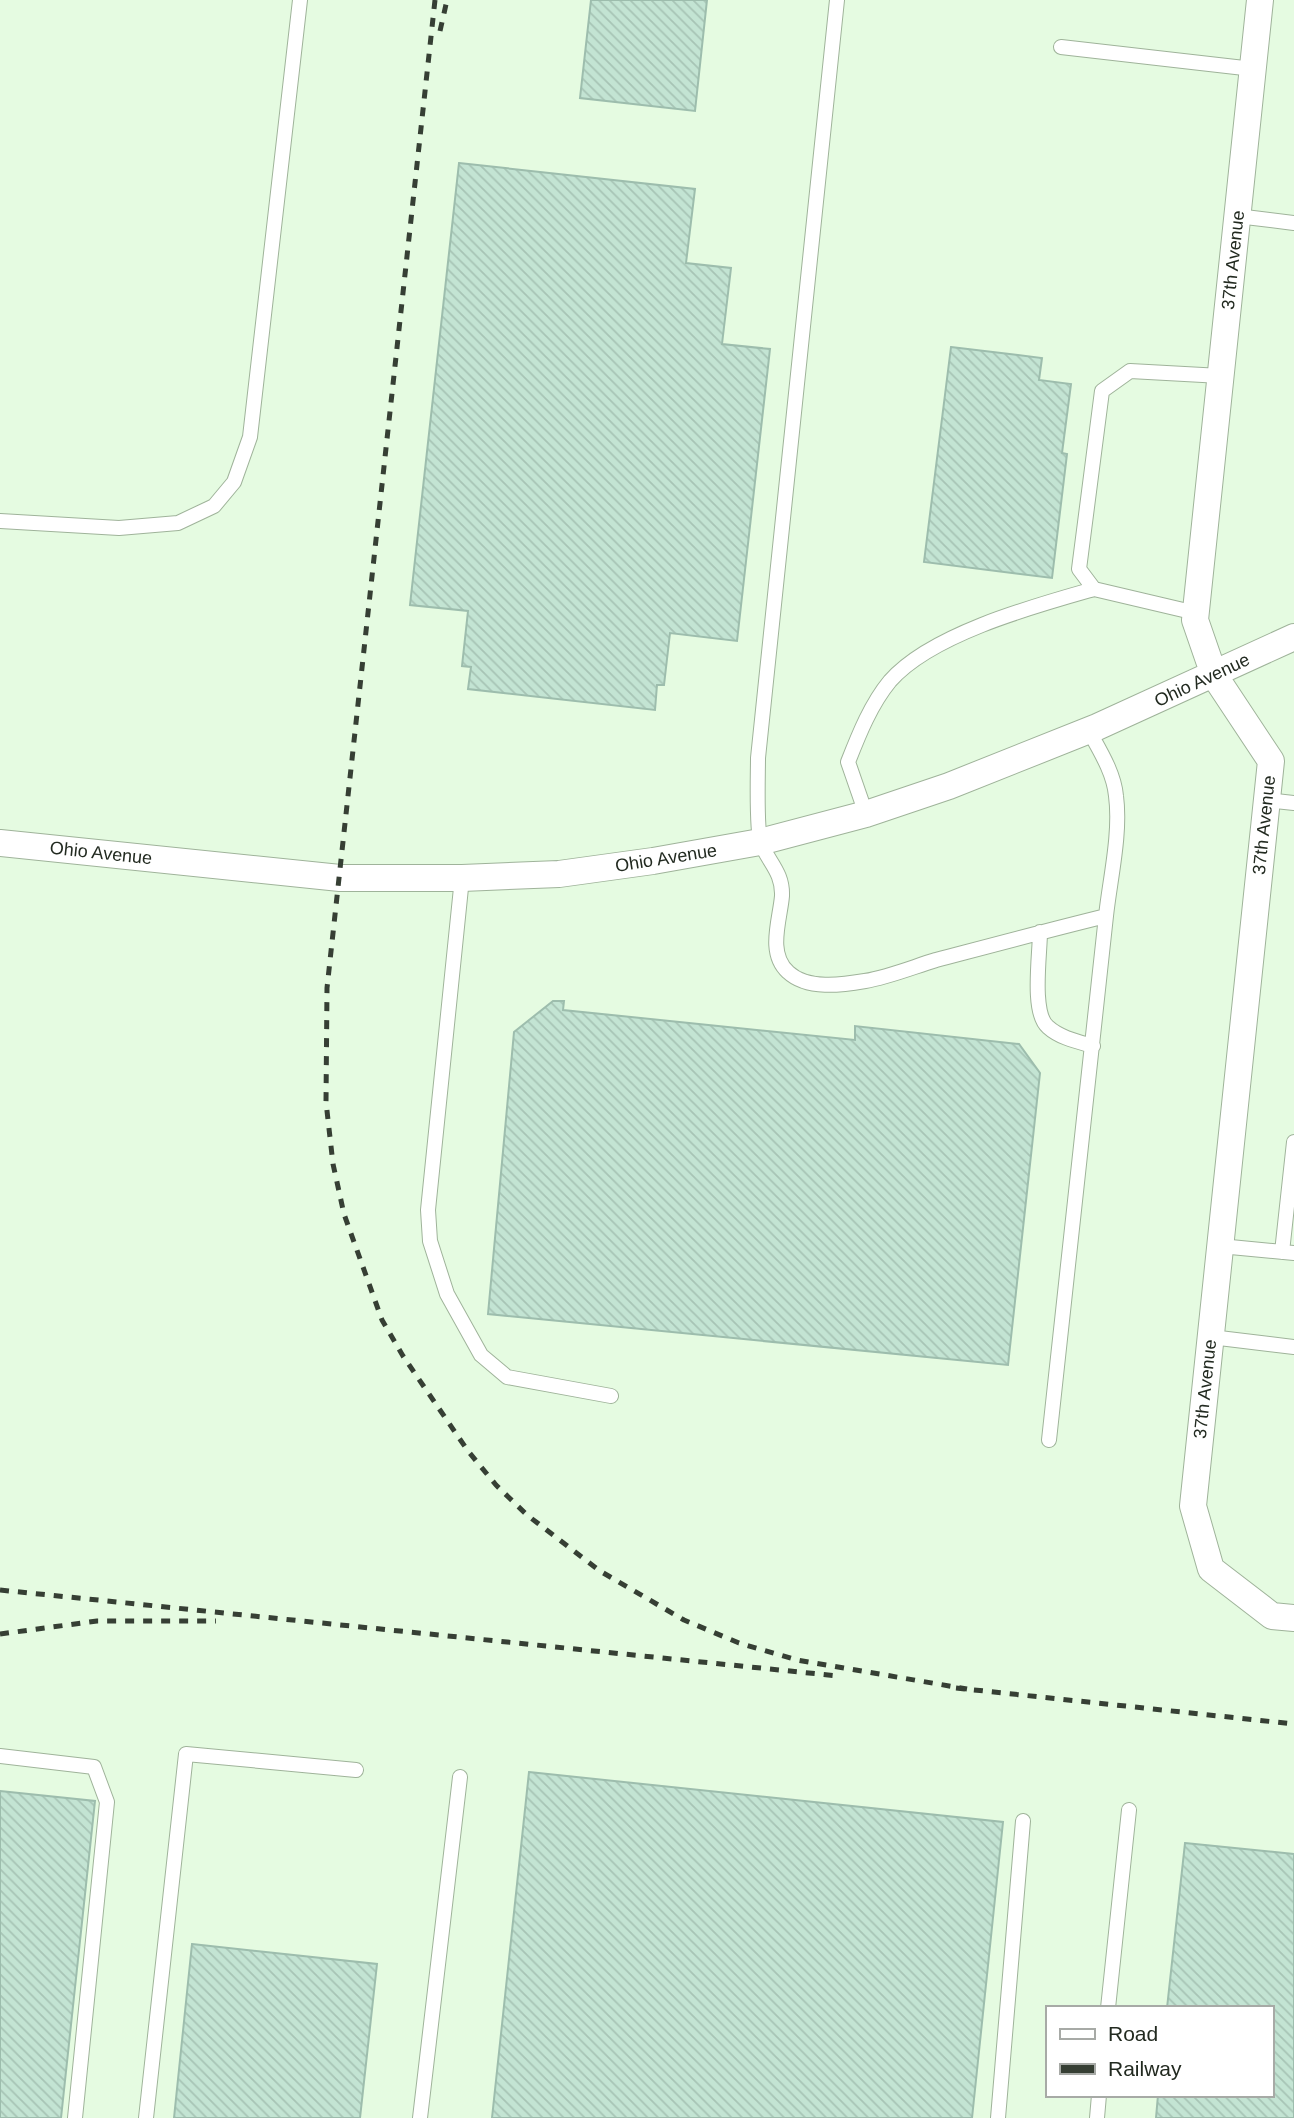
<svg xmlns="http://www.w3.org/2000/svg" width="1294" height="2118" font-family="Helvetica,sans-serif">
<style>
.building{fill:url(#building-back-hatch);stroke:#9dbdad;stroke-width:2}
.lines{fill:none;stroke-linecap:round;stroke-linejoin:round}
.service-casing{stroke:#9fb39a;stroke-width:16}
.minor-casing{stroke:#9fb39a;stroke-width:28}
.service{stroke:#fff;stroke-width:14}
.minor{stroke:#fff;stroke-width:26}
.rail{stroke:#363f34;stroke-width:5;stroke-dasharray:9 9;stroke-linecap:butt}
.labels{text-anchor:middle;stroke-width:6;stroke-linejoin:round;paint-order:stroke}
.street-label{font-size:18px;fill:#222a20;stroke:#fff}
</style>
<defs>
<pattern id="building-back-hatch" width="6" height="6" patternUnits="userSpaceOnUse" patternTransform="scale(1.75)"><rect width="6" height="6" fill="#c3e4d3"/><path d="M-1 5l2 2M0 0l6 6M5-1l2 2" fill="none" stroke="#a7c4b5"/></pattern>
</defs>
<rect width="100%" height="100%" fill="#e5fbe1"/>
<path class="building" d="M591 0H707L695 111 580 98Z
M459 163 695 189 686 263 731 268 722 344 770 349 737 641 670 633 664 685H657L655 710 468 689 471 667 462 666 468 611 410 605Z
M951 347 1042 358 1039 380 1071 384 1062 453 1067 454 1052 578 924 562Z
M553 1001H564L563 1010 855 1040V1026L1019 1044 1040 1073 1008 1365 488 1314 514 1032Z
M529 1772 1003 1822 972 2118H492Z
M0 1791 95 1801 61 2118H0Z
M1185 1843 1294 1854V2118H1156L1158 2095H1271V2008H1167Z
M192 1944 377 1964 360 2118H174Z"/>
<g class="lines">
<g class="service-casing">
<path id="service" d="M837 0 758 758C758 775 756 830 761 843 768 862 783 872 782 896 780 920 767 953 788 972 807 990 842 985 865 981 889 977 913 967 936 960 993 945 1049 930 1106 916 1110 879 1121 833 1116 796 1114 773 1100 751 1089 731
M1061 47 1253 69
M1237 216 1294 223
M0 521 119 528 178 523 214 506 234 482 250 437 300 0
M1196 613 1094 589 1079 569 1102 391 1130 371 1221 376
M1267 800 1294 803
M866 814 848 762C859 734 871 704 890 681 931 634 1034 606 1094 589
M462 878 428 1210 430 1241 447 1294 481 1355 507 1377 611 1396
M1040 932C1040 954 1031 1013 1048 1027 1060 1038 1079 1042 1093 1046
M1220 1246 1294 1253
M1282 1252 1294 1142
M1211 1337 1294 1347
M1049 1440 1106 916
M0 1756 94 1767 107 1802 75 2118
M1108 2008 1129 1810
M146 2118 186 1754 356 1770
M420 2118 460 1777
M998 2118 1023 1821
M1097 2118 1099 2095"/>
</g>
<g class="minor-casing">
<path id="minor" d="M1260 0 1195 620 1214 675 1271 761 1193 1506 1211 1569 1272 1616 1294 1618
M0 843 340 878H462L559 874 653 861 760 842 866 814 949 786 1097 727 1294 637"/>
</g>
<use href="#service" class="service"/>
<use href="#minor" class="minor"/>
<path class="rail" d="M435 0 327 988 326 1102 333 1164 344 1214 382 1320 403 1356 468 1451 496 1485 527 1515 600 1571 684 1620 739 1643 797 1660 967 1689
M440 31 447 0
M0 1590 838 1676
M0 1634 97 1621H216
M956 1688 1294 1724"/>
</g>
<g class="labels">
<g class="street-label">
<text transform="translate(1233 260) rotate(-84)" y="6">37th Avenue</text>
<text transform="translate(1202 680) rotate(-25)" y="6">Ohio Avenue</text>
<text transform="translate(1264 825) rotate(-84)" y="6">37th Avenue</text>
<text transform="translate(101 853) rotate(6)" y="6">Ohio Avenue</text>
<text transform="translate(666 858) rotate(-9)" y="6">Ohio Avenue</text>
<text transform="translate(1205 1389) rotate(-84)" y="6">37th Avenue</text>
</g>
</g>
<rect x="1046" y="2006" width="228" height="91" fill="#ffffff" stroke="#a7aaa6" stroke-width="2"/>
<rect x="1060" y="2029" width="35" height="10" fill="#ffffff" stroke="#a7aaa6" stroke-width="2"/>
<text x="1108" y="2041" font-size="21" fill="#222a20">Road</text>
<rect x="1060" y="2064" width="35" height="10" fill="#363f34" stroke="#a7aaa6" stroke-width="2"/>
<text x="1108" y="2076" font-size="21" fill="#222a20">Railway</text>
</svg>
